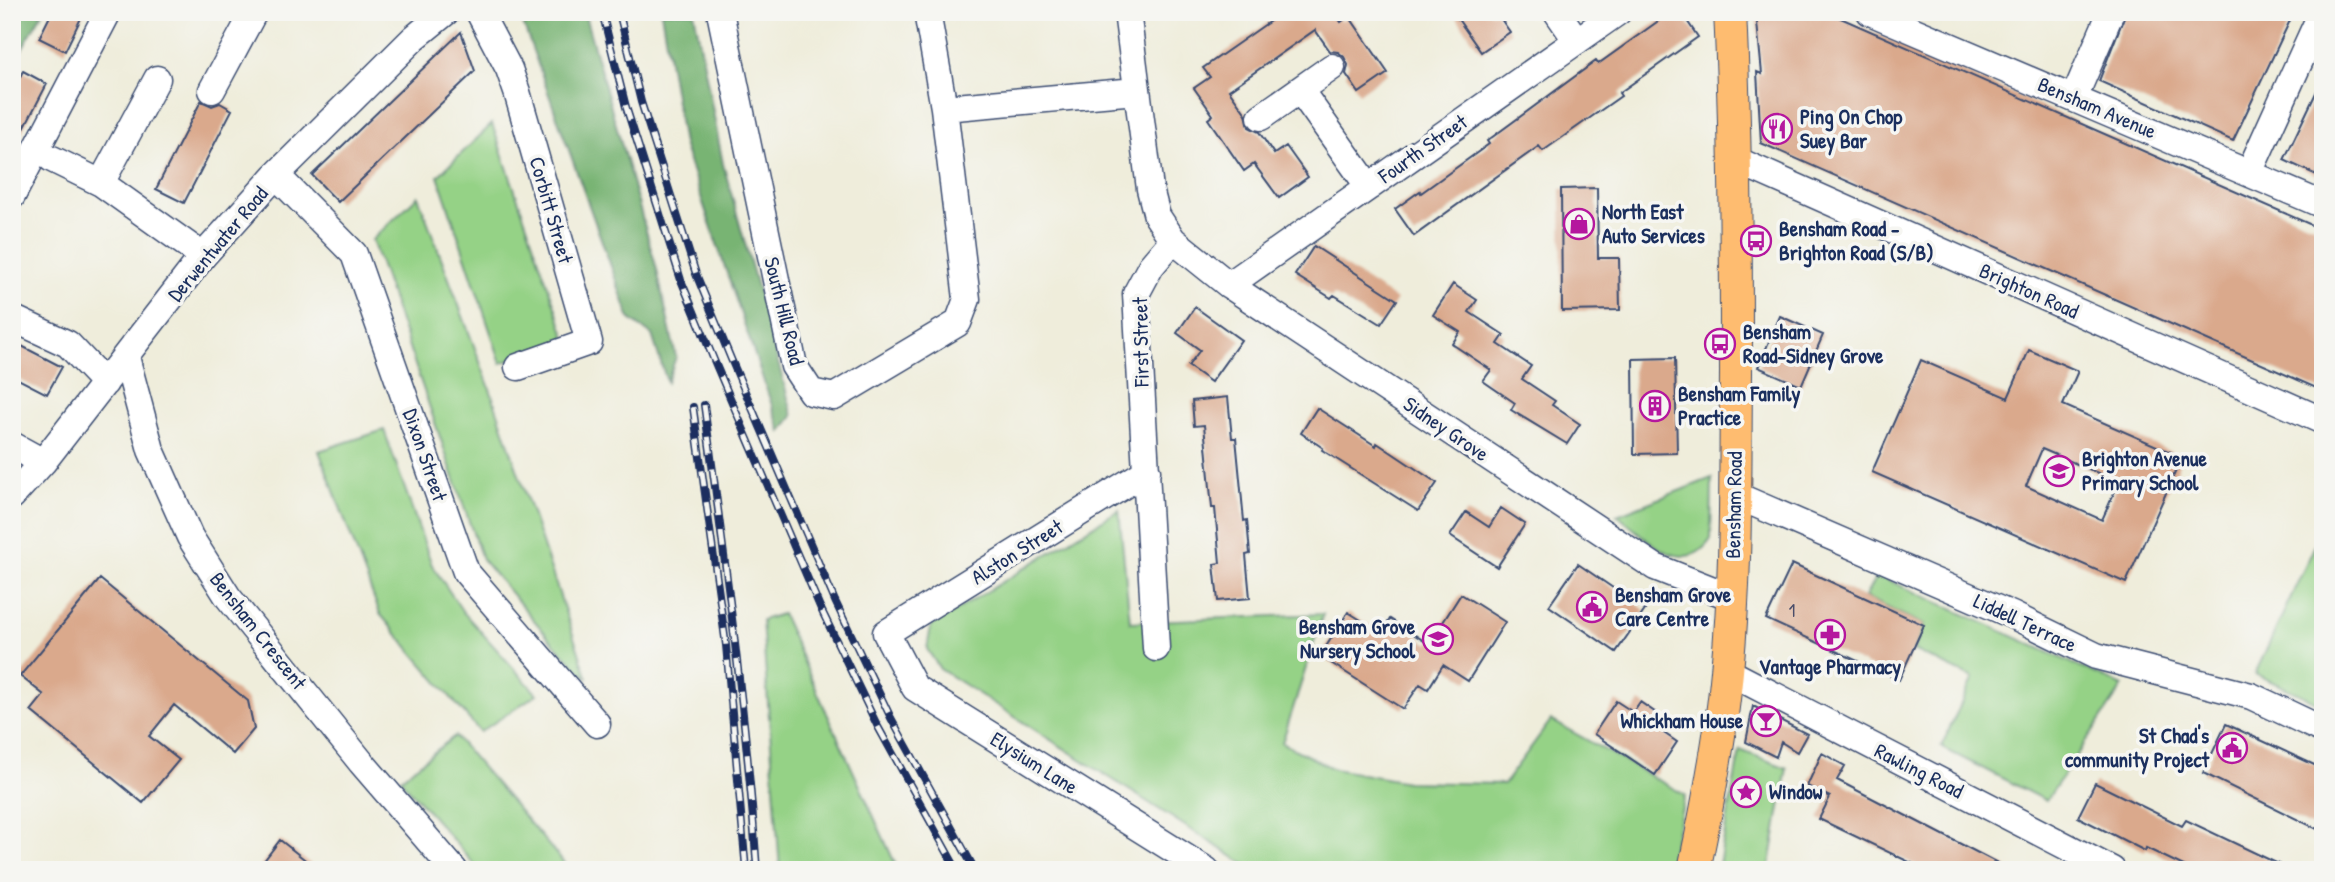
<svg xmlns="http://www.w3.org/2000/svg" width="2335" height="882" font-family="'Patrick Hand',sans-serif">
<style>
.green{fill:#95d286;stroke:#588072;stroke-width:2}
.forest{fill:#78b473;stroke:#4a7268;stroke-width:2}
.building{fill:#daa98c;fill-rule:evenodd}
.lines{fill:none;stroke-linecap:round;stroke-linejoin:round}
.minor-casing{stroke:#3b4c71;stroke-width:29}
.major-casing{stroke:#3b4c71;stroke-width:34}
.minor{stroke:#fff;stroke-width:26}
.major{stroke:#febc70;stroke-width:32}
.rail-casing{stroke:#1b2f5e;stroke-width:8}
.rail{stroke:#f6f6f2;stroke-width:5;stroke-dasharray:16;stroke-linecap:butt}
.labels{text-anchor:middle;stroke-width:7;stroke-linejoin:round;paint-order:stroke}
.number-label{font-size:18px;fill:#4b4e6a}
.street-label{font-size:21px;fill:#1b2f5e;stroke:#f6f6f2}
.poi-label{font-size:21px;font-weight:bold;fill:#1b2f5e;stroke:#f6f6f2;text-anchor:start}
</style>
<rect width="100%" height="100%" fill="#f6f6f2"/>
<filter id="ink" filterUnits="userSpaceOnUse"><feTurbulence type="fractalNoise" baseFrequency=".0143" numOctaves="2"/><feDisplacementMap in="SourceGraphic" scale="14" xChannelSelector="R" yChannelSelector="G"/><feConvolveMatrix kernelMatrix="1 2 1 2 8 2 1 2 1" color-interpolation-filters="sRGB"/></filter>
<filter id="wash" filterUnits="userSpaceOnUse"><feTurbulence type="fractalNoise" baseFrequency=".00686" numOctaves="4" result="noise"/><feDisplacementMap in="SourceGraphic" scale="28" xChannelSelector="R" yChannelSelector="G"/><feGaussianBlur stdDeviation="1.57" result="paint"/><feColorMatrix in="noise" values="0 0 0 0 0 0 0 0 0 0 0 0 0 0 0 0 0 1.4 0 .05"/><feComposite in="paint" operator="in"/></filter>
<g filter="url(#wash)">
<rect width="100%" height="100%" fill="#efeddb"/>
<path class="green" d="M492 124 567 341 501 363 438 176Z
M418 196 489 386 588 679 556 646 482 559 372 240Z
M384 430 432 565 463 612 537 694 480 732 380 614 319 451Z
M1712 478 1711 539C1683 581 1643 535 1617 515Z
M1119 510 1130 622 1323 614 1282 743 1334 769 1407 782 1504 784 1551 720 1685 795 1668 870H1254L940 669 927 649 931 626Z
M2323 528V705L2255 674Z
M1877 575 2123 686 2046 801 1941 747 1973 678 1913 650 1924 625 1865 597Z
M782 614 898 870H780L762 620Z
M455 736 570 870H479L400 779Z
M1740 750 1787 768 1769 870H1718Z"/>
<path class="forest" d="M12 12H43L12 66Z
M519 12H584L656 266 676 357 667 382 652 335 630 319Z
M661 12H694L723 164 793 416 781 432 683 144Z"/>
<g id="blocks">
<path class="building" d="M52 12H84L65 51 39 38Z
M1283 12H1340L1336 15 1341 22 1349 16 1388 73 1359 93 1346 74 1348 65 1344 57 1338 52 1330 51 1315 30 1229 90 1246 114 1249 127 1259 132 1274 154 1286 146 1308 177 1279 198 1254 164 1244 171 1208 119 1213 115 1194 88 1210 77 1203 68Z
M1453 12H1496L1510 32 1481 52Z
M1671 12H1681L1698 37 1619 93 1621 96 1543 151 1539 146 1414 236 1395 209 1420 191 1421 193 1489 144 1487 141 1596 61 1598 64Z
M1756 12H1827L2323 230V391L1761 143 1757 72 1762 74Z
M2126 12H2294L2233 141 2099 81Z
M461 32 475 71 338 202 312 175Z
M23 71 47 84 12 151V92Z
M2323 78V178L2284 160Z
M201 101 212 106 220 103 232 110 184 203 156 189Z
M1597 188 1598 258H1619L1620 310 1562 311 1561 189Z
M1314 246 1397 300 1381 324 1334 295 1331 298 1295 275Z
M1453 284 1477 300 1469 312 1504 335 1498 344 1531 366 1522 379 1555 401 1552 405 1580 424 1567 444 1511 410 1515 403 1483 381 1491 370 1452 344 1460 332 1433 315Z
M1195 307 1241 340 1211 382 1188 366 1200 350 1177 333Z
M1780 316 1823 335 1801 386 1758 367Z
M12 341 62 367 47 394 12 376Z
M2029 350 2078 371 2063 405 2182 457 2126 583 1872 472 1921 360 2008 398ZM2042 449 2119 482 2102 520 2026 486Z
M1675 358 1677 453 1634 454 1633 359Z
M1228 397 1232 438H1236L1244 521 1247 520 1250 554 1246 555 1250 598 1218 601 1214 564 1220 563 1215 508H1212L1204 425 1194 426 1192 401Z
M1317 408 1376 446 1377 443 1437 483 1418 511 1322 450 1323 448 1301 433Z
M1501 508 1525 524 1497 567 1450 536 1466 512 1489 527Z
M1578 564 1645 610 1616 652 1549 606Z
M1792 564 1924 625 1899 680 1766 619Z
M100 579 248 701 254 729 233 754 174 705 149 736 179 760 143 803 31 711 44 695 20 676Z
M1461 594 1505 622 1468 681 1443 665 1428 689 1420 684 1403 709 1320 656 1348 612 1382 633 1390 619 1429 644Z
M1616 701 1633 712 1640 702 1659 715 1652 725 1677 742 1655 775 1594 734Z
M1753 706 1807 734 1797 752 1781 742 1776 757 1746 742Z
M2226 724 2323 769V818L2317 829 2203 773Z
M1822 753 1845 766 1837 780 2011 870H1926L1819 819 1830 797 1807 786Z
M2095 783 2182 826 2186 820 2291 870H2192L2146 848 2145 851 2078 817Z
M280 840 318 870H257Z"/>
</g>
</g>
<g filter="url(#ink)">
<use href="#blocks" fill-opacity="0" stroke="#3b4c71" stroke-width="2"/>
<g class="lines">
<g class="minor-casing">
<path id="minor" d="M479 12 509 69 517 92 589 342 518 367
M720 12 794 366 811 392 834 397 958 323 967 299 944 108 927 12
M1127 12 1150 189 1157 216 1173 240 1151 266 1136 294 1156 648
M1557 12 1577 41
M1870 12 2323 205
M212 90 254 12
M1300 90 1369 187
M2074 98 2111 12
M944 108 1136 91
M1261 117 1332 67
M52 159 101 183 203 256
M1736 160 2323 421
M2249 173 2322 12
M276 175 354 254 466 572 597 724
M101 183 157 79
M12 196 108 12
M1173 240 1229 285 1655 567 1731 597
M1229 285 1618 12
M12 318 68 344 105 383
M126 357 151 450 190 537 228 597 361 762 454 870
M12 445 43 462
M1147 471 886 633 915 688 1206 870
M1735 495 2012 615 2096 656 2251 696 2323 730
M12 496 43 462 203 256 239 216 276 175 414 38 446 12
M1727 671 2112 870"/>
</g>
<g class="major-casing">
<path id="major" d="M1694 870C1708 804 1721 737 1727 671 1737 572 1735 472 1736 373 1736 253 1736 133 1730 12"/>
</g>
<use href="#minor" class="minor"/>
<use href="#major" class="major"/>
<g class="rail-casing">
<path id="rail" d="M602 12 626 107 681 280 716 365 820 607 877 725 957 870
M619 12 641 102 696 274 731 359 835 601 891 718 975 870
M704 405C725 560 746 714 757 870
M693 407 726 645 746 870"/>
</g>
<use href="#rail" class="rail"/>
</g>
</g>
<defs>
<g id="restaurant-ring" transform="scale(1.575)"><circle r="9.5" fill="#f6f6f2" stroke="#b5179e" stroke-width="1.5"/><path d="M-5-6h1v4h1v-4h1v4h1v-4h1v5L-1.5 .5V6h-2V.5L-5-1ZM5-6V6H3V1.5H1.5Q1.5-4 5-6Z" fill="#b5179e"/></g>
<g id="shop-ring" transform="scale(1.575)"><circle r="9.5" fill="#f6f6f2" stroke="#b5179e" stroke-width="1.5"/><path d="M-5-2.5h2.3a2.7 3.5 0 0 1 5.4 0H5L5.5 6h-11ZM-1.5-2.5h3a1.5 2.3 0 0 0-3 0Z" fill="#b5179e"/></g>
<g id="bus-ring" transform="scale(1.575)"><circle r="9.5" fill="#f6f6f2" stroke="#b5179e" stroke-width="1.5"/><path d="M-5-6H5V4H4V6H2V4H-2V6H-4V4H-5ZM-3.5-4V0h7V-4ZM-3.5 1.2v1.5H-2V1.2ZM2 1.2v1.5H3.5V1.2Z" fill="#b5179e"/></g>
<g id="building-ring" transform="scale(1.575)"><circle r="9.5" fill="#f6f6f2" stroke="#b5179e" stroke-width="1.5"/><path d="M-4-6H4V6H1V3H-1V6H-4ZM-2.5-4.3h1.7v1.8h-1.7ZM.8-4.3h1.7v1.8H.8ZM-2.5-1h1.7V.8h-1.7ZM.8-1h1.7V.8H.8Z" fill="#b5179e"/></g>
<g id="school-ring" transform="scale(1.575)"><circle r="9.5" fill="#f6f6f2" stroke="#b5179e" stroke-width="1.5"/><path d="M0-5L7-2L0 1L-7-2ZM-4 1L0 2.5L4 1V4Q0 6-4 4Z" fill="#b5179e"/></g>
<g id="civic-ring" transform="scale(1.575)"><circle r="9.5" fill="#f6f6f2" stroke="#b5179e" stroke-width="1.5"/><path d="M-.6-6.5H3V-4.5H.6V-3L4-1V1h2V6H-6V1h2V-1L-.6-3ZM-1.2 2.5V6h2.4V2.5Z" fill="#b5179e"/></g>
<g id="pharmacy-ring" transform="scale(1.575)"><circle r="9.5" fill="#f6f6f2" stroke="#b5179e" stroke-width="1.5"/><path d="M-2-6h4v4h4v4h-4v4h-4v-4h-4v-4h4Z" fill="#b5179e"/></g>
<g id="bar-ring" transform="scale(1.575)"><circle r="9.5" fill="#f6f6f2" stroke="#b5179e" stroke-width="1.5"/><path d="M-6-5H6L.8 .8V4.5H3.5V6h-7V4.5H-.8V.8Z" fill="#b5179e"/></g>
<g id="sight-ring" transform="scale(1.575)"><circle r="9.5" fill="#f6f6f2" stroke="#b5179e" stroke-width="1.5"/><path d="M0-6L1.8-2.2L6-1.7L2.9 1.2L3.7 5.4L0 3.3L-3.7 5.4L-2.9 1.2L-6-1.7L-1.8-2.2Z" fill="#b5179e"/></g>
</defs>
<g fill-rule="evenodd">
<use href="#restaurant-ring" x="1777" y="129"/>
<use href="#shop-ring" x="1579" y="224"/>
<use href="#bus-ring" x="1756" y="241"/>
<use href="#bus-ring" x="1720" y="344"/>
<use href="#building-ring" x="1655" y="406"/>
<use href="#school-ring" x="2059" y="471"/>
<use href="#civic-ring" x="1592" y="607"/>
<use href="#pharmacy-ring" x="1830" y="635"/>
<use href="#school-ring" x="1438" y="639"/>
<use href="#bar-ring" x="1766" y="721"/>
<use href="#civic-ring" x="2232" y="748"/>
<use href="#sight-ring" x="1746" y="792"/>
</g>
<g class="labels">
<g class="number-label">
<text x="1792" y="617">1</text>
</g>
<g class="street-label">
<text transform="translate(2097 108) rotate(23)" y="7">Bensham Avenue</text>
<text transform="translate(1423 149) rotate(-35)" y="7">Fourth Street</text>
<text transform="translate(551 210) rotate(74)" y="7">Corbitt Street</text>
<text transform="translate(218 244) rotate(-50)" y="7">Derwentwater Road</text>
<text transform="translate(2029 291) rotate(24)" y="7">Brighton Road</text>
<text transform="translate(784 311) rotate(76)" y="7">South Hill Road</text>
<text transform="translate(1141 342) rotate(-91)" y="7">First Street</text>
<text transform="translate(1446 429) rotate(34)" y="7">Sidney Grove</text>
<text transform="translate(425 455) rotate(71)" y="7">Dixon Street</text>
<text transform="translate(1734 505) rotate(-89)" y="7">Bensham Road</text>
<text transform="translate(1017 552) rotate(-32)" y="7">Alston Street</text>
<text transform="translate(2025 623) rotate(25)" y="7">Liddell Terrace</text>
<text transform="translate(258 631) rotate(52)" y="7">Bensham Crescent</text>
<text transform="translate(1034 763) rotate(32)" y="7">Elysium Lane</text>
<text transform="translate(1919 771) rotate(27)" y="7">Rawling Road</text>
</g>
<g class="poi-label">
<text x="1800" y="124">Ping On Chop<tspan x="1800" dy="24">Suey Bar</tspan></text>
<text x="1602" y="219">North East<tspan x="1602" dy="24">Auto Services</tspan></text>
<text x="1779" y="236">Bensham Road -<tspan x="1779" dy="24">Brighton Road (S/B)</tspan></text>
<text x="1743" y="339">Bensham<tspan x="1743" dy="24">Road-Sidney Grove</tspan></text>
<text x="1678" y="401">Bensham Family<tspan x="1678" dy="24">Practice</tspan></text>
<text x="2082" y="466">Brighton Avenue<tspan x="2082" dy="24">Primary School</tspan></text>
<text x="1615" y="602">Bensham Grove<tspan x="1615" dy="24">Care Centre</tspan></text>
<text x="1415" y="634" text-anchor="end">Bensham Grove<tspan x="1415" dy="24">Nursery School</tspan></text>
<text x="1830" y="674" text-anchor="middle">Vantage Pharmacy</text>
<text x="1743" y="728" text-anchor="end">Whickham House</text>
<text x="2209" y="743" text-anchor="end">St Chad's<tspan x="2209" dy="24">community Project</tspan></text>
<text x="1769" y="799">Window</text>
</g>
</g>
<rect width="2335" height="882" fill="none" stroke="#f6f6f2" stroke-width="42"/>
</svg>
